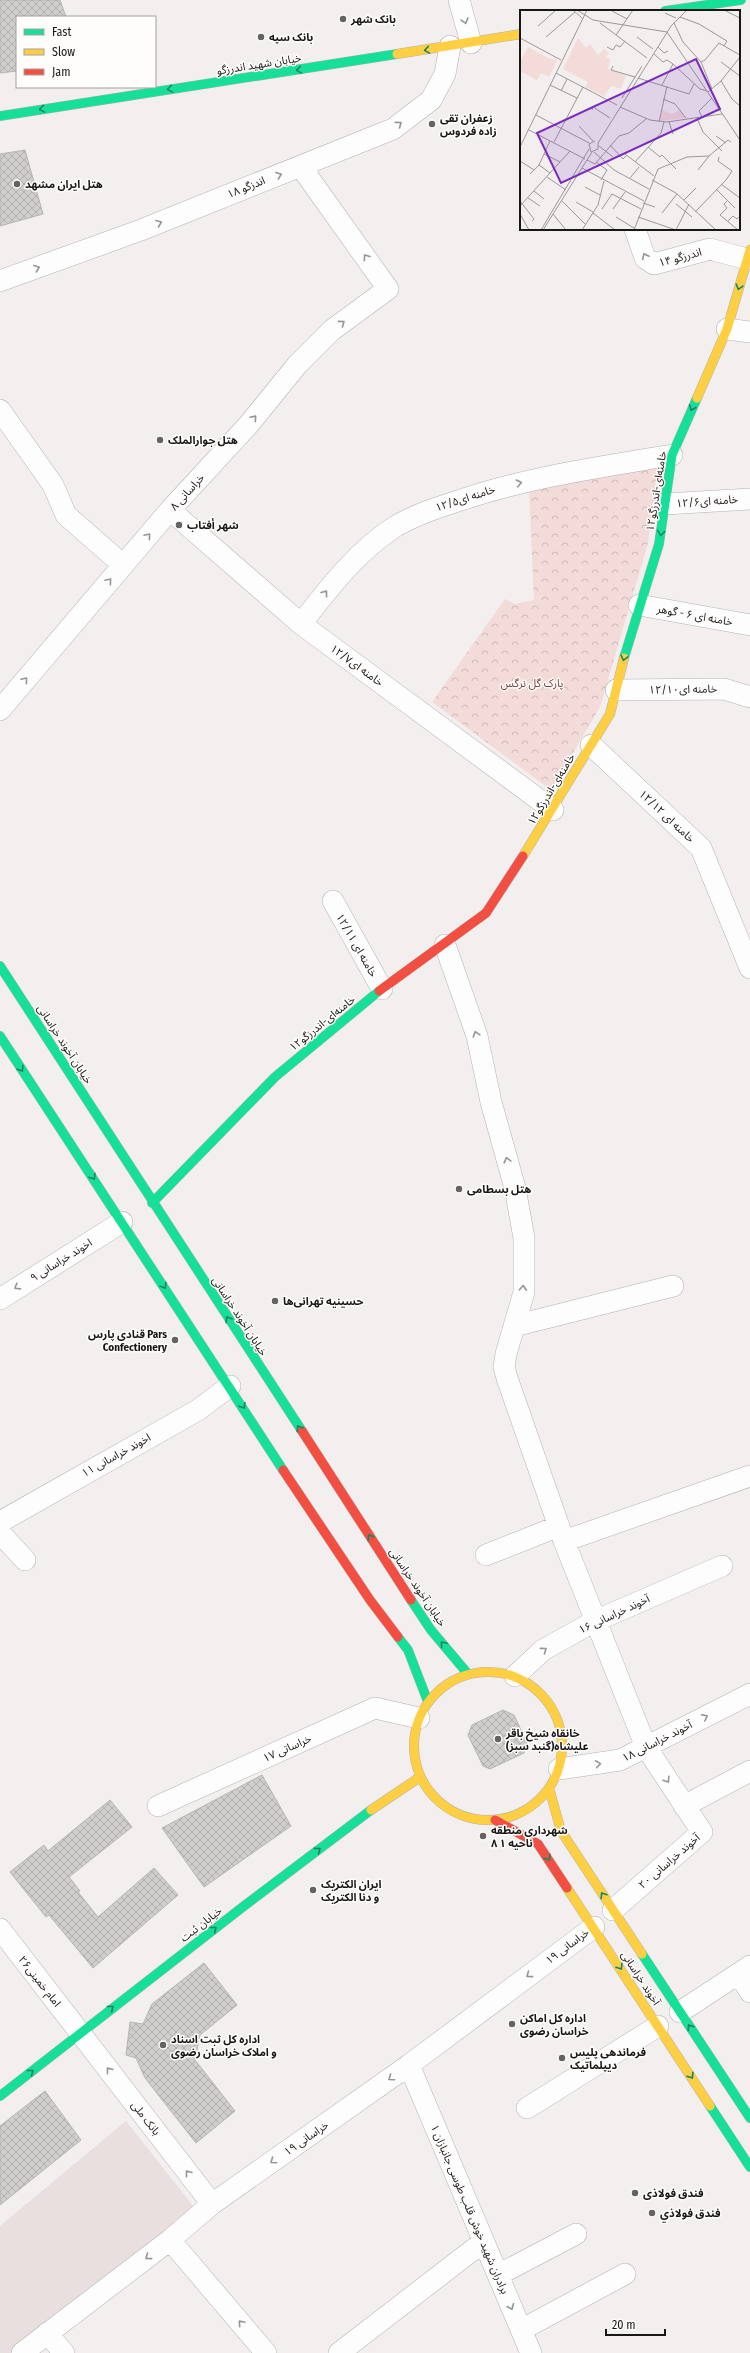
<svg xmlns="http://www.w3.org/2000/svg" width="750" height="2353" font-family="'Fira Sans Condensed','Noto Sans Arabic',sans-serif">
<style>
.built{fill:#e9dfde}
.forest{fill:url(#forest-crowns)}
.building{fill:url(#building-cross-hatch);stroke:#b6b4b4}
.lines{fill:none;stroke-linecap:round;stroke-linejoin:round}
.street-casing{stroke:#b5b2b2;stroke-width:22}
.fast-casing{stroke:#b5b2b2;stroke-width:10}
.slow-casing{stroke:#b5b2b2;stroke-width:10}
.jam-casing{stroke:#b5b2b2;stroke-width:10}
.street{stroke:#fdfdfd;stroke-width:21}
.fast{stroke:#16e098;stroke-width:9}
.slow{stroke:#ffcf43;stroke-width:9}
.jam{stroke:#f24e42;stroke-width:9}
.oneway{stroke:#969595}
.oneway2{stroke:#17855e}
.poi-dot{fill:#656262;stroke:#fefdfc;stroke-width:1.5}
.labels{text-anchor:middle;stroke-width:3;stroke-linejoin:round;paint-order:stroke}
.poi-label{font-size:11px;font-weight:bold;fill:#191616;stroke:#fefdfc;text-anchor:start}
.street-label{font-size:11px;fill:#191616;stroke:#fefdfc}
.park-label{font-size:11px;fill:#78413b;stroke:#fefdfc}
.inset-road{fill:none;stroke:#9c9898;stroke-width:1}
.view{fill:#7b2cbf;fill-opacity:0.15;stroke:#7b2cbf;stroke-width:2}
.inset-edge{fill:none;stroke:#191616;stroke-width:2}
</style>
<defs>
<pattern id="forest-crowns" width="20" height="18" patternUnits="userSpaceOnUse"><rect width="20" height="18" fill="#f2dbd8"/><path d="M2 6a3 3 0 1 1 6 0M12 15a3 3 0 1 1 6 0" fill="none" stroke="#cfbbb9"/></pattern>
<pattern id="building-cross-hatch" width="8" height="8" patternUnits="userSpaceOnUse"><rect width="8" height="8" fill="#d0cdcd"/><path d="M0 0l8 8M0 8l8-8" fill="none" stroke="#b2afaf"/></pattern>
</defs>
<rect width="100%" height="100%" fill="#f3efef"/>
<path class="built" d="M126 2121 197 2211 12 2353H0V2226Z"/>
<path class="forest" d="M658 464 648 543 600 707 551 790 432 702 505 599 515 604 534 600 529 489Z"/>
<path class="building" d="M0 0H60L66 17H17V71L0 73Z
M25 150 43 214 0 226V154Z
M503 1710 514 1715 527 1743 524 1753 490 1769 483 1766 468 1735 472 1725Z
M262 1775 291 1826 204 1887 162 1828Z
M110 1800 132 1827 69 1877 80 1891 78 1892 98 1917 154 1868 178 1895 93 1968 49 1915 46 1917 10 1872 44 1845 48 1851Z
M204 1963 237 2005 200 2035 195 2060 235 2111 196 2143 145 2078 136 2058 126 2055 130 2022 143 2024 152 2004Z
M45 2091 81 2140 0 2205V2126Z"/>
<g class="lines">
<g class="street-casing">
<path id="street" d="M459 0 471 43
M635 229 645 258 654 264 710 249 747 259
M0 281 141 230 393 129 431 100 445 74 450 46
M727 329 750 332
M0 410 53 485 66 515 123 565
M665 504 750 499
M170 510 301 624 553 810
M639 605 750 625
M301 624C328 589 358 550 396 526 417 514 439 507 461 500 529 477 601 467 672 455
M616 690 724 689 750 697
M0 710 170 510 250 423 297 365 332 330 388 289 301 167
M591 745 701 848 750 968
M333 901 382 989
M445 945 477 1036 491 1102 515 1188 524 1238V1292L506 1354 504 1367 507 1378 564 1541 646 1747 702 1832 613 1910
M0 1299 122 1222
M514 1326 673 1286
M0 1522 198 1410 230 1386
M0 1533 25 1560
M564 1541 750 1476
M486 1555 559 1526
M515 1676 543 1650 595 1621 722 1566
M559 1769 620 1760 750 1694
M158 1806 375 1708 419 1718
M684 1806 750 1771
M0 1929 212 2204
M739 1974 750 1992
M680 2012 750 1966
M409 2065 531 2353
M527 2108 658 2026
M170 2240 266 2353
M498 2275 576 2234
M521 2330 625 2274
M47 2333 64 2353
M22 2353 170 2240 212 2204 409 2065 594 1927
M339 2353 483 2242"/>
</g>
<g class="fast-casing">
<path id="fast" d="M665 11 741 0
M0 116 397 54
M624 658 659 544 672 455 697 398
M0 966 302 1431
M0 1036 283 1470
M152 1203 275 1077 379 991
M411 1600 431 1630 468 1674
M398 1637 408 1650 428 1702
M642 1954 750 2118
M0 2096 244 1906 371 1810
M710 2106 750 2167"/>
</g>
<g class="slow-casing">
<path id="slow" d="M397 54 521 34
M697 398 727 329 750 250
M523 856 610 714 624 658
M414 1746a74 74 0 1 1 148 0a74 74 0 1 1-148 0Z
M549 1788 561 1831 642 1954
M371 1810 420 1777
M567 1888 710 2106"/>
</g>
<g class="jam-casing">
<path id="jam" d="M379 991 486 913 523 856
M302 1431 411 1600
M283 1470 370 1600 398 1637
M495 1820 538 1844 567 1888"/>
</g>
<use href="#street" class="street"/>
<use href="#fast" class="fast"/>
<use href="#slow" class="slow"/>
<use href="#jam" class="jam"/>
</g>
<defs><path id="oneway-chevron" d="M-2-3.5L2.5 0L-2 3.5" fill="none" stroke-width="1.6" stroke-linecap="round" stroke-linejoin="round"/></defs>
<g class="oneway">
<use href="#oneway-chevron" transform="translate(465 21) rotate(74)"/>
<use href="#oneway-chevron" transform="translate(399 124) rotate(-37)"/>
<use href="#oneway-chevron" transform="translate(279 175) rotate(-20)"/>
<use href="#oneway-chevron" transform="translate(159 223) rotate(-22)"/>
<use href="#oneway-chevron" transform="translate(645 256) rotate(-116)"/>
<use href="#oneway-chevron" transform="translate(366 257) rotate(-126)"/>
<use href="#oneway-chevron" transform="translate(37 268) rotate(-20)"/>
<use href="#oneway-chevron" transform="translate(342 323) rotate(-36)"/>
<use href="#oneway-chevron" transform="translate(254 418) rotate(-49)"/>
<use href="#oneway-chevron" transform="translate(519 483) rotate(-12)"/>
<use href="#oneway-chevron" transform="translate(148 536) rotate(-50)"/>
<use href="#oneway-chevron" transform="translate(109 581) rotate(-50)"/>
<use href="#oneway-chevron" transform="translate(325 593) rotate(-52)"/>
<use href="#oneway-chevron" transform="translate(25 680) rotate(-50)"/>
<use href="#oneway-chevron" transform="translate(476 1034) rotate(-107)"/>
<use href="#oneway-chevron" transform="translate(507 1160) rotate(-105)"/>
<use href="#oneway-chevron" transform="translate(17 1287) rotate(148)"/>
<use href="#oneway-chevron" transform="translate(523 1288) rotate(-87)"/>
<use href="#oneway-chevron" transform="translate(544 1650) rotate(-36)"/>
<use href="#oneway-chevron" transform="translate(705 1717) rotate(-27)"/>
<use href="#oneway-chevron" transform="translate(598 1764) rotate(-8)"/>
<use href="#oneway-chevron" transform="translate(667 1780) rotate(57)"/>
<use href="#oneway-chevron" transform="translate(529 1975) rotate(143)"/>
<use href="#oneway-chevron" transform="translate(109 2070) rotate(-128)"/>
<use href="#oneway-chevron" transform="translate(391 2078) rotate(145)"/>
<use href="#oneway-chevron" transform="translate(273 2161) rotate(145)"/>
<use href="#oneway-chevron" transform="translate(188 2173) rotate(-128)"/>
<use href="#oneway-chevron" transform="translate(148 2257) rotate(143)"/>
<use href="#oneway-chevron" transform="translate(511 2307) rotate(67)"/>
<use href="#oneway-chevron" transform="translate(241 2323) rotate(-131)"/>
</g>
<g class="oneway2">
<use href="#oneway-chevron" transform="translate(427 50) rotate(171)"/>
<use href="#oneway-chevron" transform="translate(299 70) rotate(171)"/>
<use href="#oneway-chevron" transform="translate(170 89) rotate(171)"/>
<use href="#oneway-chevron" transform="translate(42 109) rotate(171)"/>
<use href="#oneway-chevron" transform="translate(739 287) rotate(106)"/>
<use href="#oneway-chevron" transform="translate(692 408) rotate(113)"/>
<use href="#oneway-chevron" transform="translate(661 533) rotate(98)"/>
<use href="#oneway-chevron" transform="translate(624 658) rotate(104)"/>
<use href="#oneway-chevron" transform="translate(21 1069) rotate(57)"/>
<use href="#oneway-chevron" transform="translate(93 1177) rotate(57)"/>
<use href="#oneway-chevron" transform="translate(164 1286) rotate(57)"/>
<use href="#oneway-chevron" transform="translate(228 1319) rotate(-123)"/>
<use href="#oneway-chevron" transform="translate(243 1406) rotate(58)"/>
<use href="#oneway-chevron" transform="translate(299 1428) rotate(-123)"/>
<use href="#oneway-chevron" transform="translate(370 1537) rotate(-123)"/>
<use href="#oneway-chevron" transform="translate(443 1644) rotate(-130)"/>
<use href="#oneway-chevron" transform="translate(318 1850) rotate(-37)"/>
<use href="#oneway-chevron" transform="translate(548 1858) rotate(56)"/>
<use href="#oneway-chevron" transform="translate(603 1895) rotate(-123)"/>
<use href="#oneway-chevron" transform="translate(214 1929) rotate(-38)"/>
<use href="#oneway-chevron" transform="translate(620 1967) rotate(57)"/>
<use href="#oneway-chevron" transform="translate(111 2008) rotate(-38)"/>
<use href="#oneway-chevron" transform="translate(690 2027) rotate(-123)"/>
<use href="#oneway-chevron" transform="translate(31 2072) rotate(-38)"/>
<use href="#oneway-chevron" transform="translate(691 2076) rotate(57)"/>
</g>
<g class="poi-dot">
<circle cx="343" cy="19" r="4"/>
<circle cx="261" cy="37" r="4"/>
<circle cx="432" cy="124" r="4"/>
<circle cx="17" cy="184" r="4"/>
<circle cx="160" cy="440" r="4"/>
<circle cx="179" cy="525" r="4"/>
<circle cx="459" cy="1189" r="4"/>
<circle cx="275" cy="1301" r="4"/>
<circle cx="175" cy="1340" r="4"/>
<circle cx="498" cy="1739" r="4"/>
<circle cx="483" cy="1836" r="4"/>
<circle cx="313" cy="1890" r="4"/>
<circle cx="512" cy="2024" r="4"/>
<circle cx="163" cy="2045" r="4"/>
<circle cx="562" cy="2058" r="4"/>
<circle cx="635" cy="2193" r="4"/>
<circle cx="652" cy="2213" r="4"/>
</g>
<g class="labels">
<g class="poi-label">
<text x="351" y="23">بانک شهر</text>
<text x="269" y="41">بانک سپه</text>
<text x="440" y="122">زعفران تقی<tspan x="440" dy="13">زاده فردوس</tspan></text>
<text x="25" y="188">هتل ایران مشهد</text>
<text x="168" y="444">هتل جوارالملک</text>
<text x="187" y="529">شهر أفتاب</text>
<text x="467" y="1193">هتل بسطامی</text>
<text x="283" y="1305">حسینیه تهرانی‌ها</text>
<text x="167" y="1338" text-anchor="end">قنادی پارس Pars<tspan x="167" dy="13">Confectionery</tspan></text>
<text x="506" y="1737">خانقاه شیخ باقر<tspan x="506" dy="13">علیشاه(گنبد سبز)</tspan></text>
<text x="491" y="1834">شهرداری منطقه<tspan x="491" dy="13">۸ ناحیه ۱</tspan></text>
<text x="321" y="1888">ایران الکتریک<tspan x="321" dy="13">و دنا الکتریک</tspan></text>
<text x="520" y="2022">اداره کل اماکن<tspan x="520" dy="13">خراسان رضوی</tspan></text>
<text x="171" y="2043">اداره کل ثبت اسناد<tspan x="171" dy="13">و املاک خراسان رضوی</tspan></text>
<text x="570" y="2056">فرماندهی پلیس<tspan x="570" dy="13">دیپلماتیک</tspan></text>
<text x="643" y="2197">فندق فولاذی</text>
<text x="660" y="2217">فندق فولاذي</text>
</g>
<g class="street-label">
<text transform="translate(259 64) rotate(-9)" y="4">خیابان شهید اندرزگو</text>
<text transform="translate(246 187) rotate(-22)" y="4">اندزگو ۱۸</text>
<text transform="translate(680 257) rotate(-15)" y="4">اندرزگو ۱۴</text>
<text transform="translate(656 491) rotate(-81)" y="4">خامنه‌ای-اندرزگو۱۲</text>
<text transform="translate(187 492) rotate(-48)" y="4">خراسانی ۸</text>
<text transform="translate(465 498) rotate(-18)" y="4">خامنه ای۱۲/۵</text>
<text transform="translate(707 501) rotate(-4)" y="4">خامنه ای۱۲/۶</text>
<text transform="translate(695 615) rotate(10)" y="4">خامنه ای ۶ - گوهر</text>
<text transform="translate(357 665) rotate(36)" y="4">خامنه ای۱۲/۷</text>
<text transform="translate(683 689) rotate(-1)" y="4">خامنه ای۱۲/۱۰</text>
<text transform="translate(551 789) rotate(-59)" y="4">خامنه‌ای-اندرزگو۱۲</text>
<text transform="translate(667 816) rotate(43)" y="4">خامنه ای ۱۲/۱۲</text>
<text transform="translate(357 945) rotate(60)" y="4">خامنه ای ۱۲/۱۱</text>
<text transform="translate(322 1023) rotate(-39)" y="4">خامنه‌ای-اندرزگو۱۲</text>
<text transform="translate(65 1044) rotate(57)" y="4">خیابان آخوند خراسانی</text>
<text transform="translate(61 1260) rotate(-32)" y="4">اخوند خراسانی ۹</text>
<text transform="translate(240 1316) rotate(57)" y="4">خیابان آخوند خراسانی</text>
<text transform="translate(116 1455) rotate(-29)" y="4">اخوند خراسانی ۱۱</text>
<text transform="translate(418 1587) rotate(56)" y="4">خیابان آخوند خراسانی</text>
<text transform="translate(614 1614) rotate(-25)" y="4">آخوند خراسانی ۱۶</text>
<text transform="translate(657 1741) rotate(-27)" y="4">آخوند خراسانی ۱۸</text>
<text transform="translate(287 1748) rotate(-24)" y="4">خراساتی ۱۷</text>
<text transform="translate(669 1861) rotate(-41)" y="4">آخوند خراسانی ۲۰</text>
<text transform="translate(201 1924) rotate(-38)" y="4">خیابان ثبت</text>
<text transform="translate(567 1946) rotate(-37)" y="4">خراسانی ۱۹</text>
<text transform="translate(641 1978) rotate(57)" y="4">آخوند خراسانی</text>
<text transform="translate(40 1981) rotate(52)" y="4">امام خمینی۲۶</text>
<text transform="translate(146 2118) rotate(52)" y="4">بانک ملی</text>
<text transform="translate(306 2138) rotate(-35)" y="4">خراسانی ۱۹</text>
<text transform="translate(470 2209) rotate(67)" y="4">برادران شهید خوش قلب طوسی جانبازان ۱</text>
</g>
<g class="park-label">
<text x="532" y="687">پارک گل نرگس</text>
</g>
</g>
<g transform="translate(520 10)">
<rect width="220" height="220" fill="#f3efef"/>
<path d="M8 37 28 48 37 50 29 67 21 63 17 70 0 61V52ZM142 100 152 104 160 100 165 108 140 111Z" fill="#f2dbd8"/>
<path d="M58 28 66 38 70 34 78 45 84 39 89 43 86 47 90 49 88 59 106 65 101 79 91 76 84 86 65 77 68 72 43 59Z" fill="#f2dbd8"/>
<path class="inset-road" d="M53 0 63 9M57 0 73 10 147 22 220 130M204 0 220 8M92 1 107 9M145 3 156 8M160 7 179 14 207 31 204 36M80 13 127 48M154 13 163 32 181 52 192 79M18 16 36 0M96 25 113 0M26 27 55 2M117 27 133 39M0 28 41 50M87 37 93 40 96 35 100 37 105 31M138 37 144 43 148 41M134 44 143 52 147 50 153 54 180 79 187 81M181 52 185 50 199 33 220 45M201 52 220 66M93 56 91 60 115 67M36 63 97 95M118 68 169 84 174 74M201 71 212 89 220 96M30 75 57 88M142 75 153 54M41 81 47 69M188 82 201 71 220 47M102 88 122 56M143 89 155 94 166 108M100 97 130 110 147 112 202 104M72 100 73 97 90 108M16 105 69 133M182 107 179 101 192 88M177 108 183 122 202 141M139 112 147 76M149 112 153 124M59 116 73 131M9 120 65 149M196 126 206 133M75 131 69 134 71 142 78 139V133M34 132 63 77M78 133 151 16 167 0M90 135 103 149 106 146M79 136 93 147M0 137 67 0M128 137 140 147 142 145 156 159M74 142 94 160 129 179M24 144 40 152M105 144 134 166M199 147 198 151 212 161M67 150 75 154 99 126 109 123 126 109M0 151 14 160M76 152 87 160 81 170M115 152 141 123 144 112M19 155 30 163M62 158 124 191M178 160 189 146M10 164 19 155 30 131M27 167 46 180M110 168 119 157M132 170 156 183 196 220M201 174 220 188M65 177 80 185M196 179 215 198M14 181 24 189M8 188 20 196M164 190 176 178M208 190 204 194 207 198 200 205 218 220M0 191 14 209 12 211M42 191 66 215M56 192 73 202M123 193 135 197M156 194 172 207M0 196 50 141M82 199 92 184 121 199M93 199 105 182M175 202 206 170 212 161M73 203 95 220M142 203 157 184M0 204 9 220M33 204 46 220M96 207 114 218M118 207 156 220M208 211 213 206 217 209 219 207M21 220 69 139M23 220 72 142M62 220 78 195 84 171M114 220 138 159 167 147 189 146 208 130 211 132M156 220 169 194"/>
<path class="view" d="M176 49 200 99 41 173 17 123Z"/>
<rect width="220" height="220" class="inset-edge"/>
</g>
<rect x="16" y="16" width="140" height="72" fill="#fefdfc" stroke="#a2a1a0"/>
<rect x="24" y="29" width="20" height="6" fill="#16e098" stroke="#a2a1a0"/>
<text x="52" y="36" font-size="12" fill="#191616">Fast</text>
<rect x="24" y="49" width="20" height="6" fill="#ffcf43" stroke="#a2a1a0"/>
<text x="52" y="56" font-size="12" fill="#191616">Slow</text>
<rect x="24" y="69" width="20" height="6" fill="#f24e42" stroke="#a2a1a0"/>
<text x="52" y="76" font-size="12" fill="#191616">Jam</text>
<path d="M606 2329v6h59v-6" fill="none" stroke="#191616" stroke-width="2"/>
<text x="612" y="2329" font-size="12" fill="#191616" stroke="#fefdfc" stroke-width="3" paint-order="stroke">20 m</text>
</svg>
